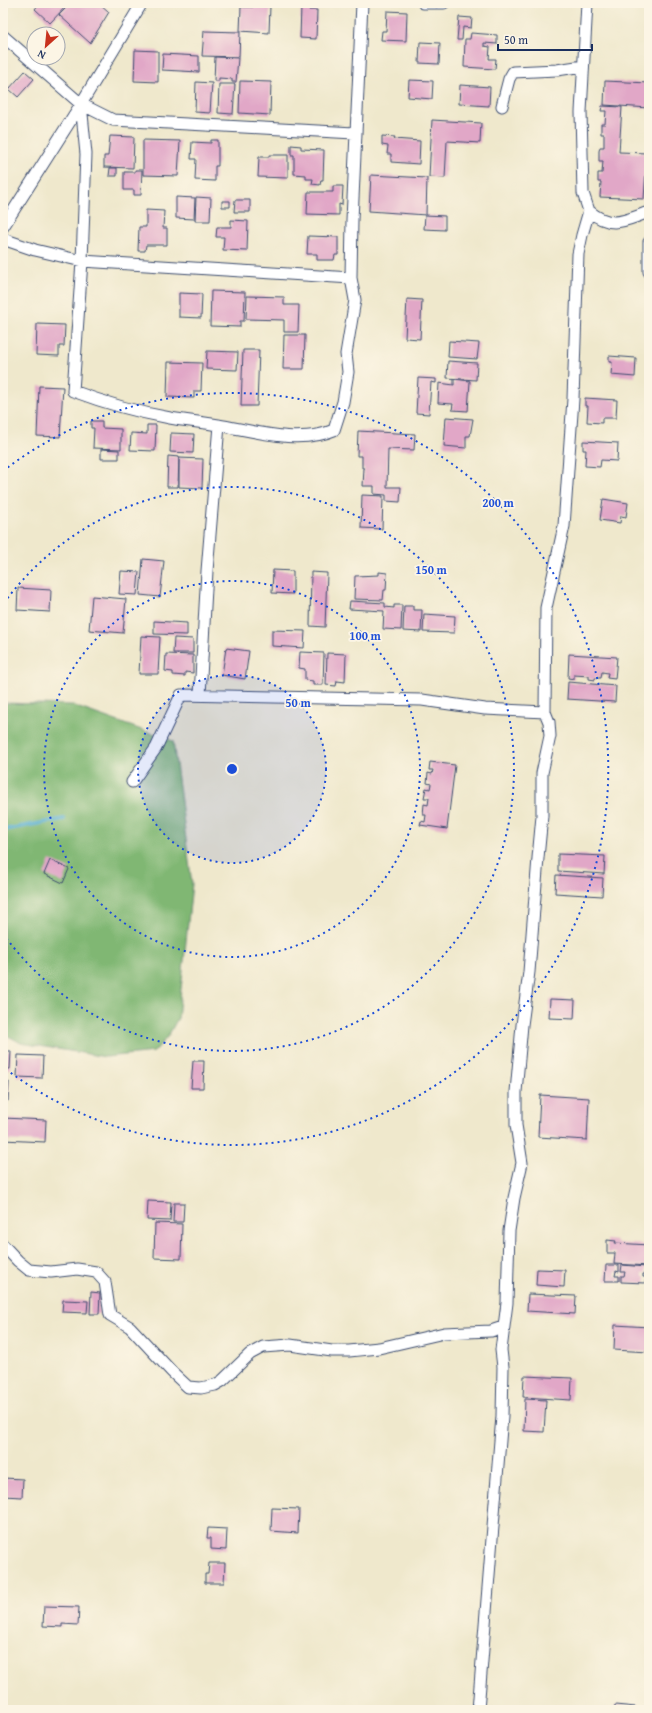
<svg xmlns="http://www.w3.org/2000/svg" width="652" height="1713" font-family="'Gentium Book Plus',serif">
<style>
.forest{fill:#80b773;stroke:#4e7368}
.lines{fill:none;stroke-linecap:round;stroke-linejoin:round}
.stream{stroke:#50accf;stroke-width:4}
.building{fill:#e1a7c7}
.minor-casing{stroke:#3b4b6e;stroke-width:13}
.minor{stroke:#fff;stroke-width:11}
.ring{fill:none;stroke:#1d4ed8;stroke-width:2;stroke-dasharray:2 4}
.centre{fill:#1d4ed8;stroke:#fcf5e5;stroke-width:2}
.ring-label{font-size:12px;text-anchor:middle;font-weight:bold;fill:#1d4ed8;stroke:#fcf5e5;stroke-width:3.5;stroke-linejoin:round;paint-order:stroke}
</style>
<rect width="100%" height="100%" fill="#fcf5e5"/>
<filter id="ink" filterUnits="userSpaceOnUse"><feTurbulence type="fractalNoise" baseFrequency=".025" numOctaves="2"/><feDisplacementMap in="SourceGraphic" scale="8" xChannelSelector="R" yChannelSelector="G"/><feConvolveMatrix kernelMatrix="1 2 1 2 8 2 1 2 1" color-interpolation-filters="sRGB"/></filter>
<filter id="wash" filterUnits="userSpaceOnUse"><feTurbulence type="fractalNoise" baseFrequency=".012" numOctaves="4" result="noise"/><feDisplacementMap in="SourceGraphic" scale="16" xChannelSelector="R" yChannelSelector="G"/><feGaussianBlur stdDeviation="0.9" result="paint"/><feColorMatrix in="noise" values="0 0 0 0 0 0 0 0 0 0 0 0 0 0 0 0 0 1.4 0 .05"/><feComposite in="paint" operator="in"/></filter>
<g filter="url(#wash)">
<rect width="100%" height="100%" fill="#efe8cc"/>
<path class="forest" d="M3 703 71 705 173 741 192 884 178 1018 168 1036 154 1052 106 1057 21 1043 3 1033Z"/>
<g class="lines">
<path class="stream" d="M3 830 64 819"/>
</g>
<g id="blocks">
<path class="building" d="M40 3H69L50 23 35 9Z
M71 3H99L109 12 90 43 59 15Z
M253 5 270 6 269 33 240 31 241 7H253Z
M301 6H309V10H317L316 39 300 38Z
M387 11 407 12 406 41 381 40 382 31H386Z
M459 17 472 18 471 28 463 27 462 40H457Z
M204 31 240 32 239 57 202 56Z
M471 33 497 35V44L484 43V46L490 47 489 59H496L495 69 464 67 465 39H470Z
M420 42 440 43 439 64 419 63Z
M135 50 158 51V82L134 81Z
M163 54 199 56V72L162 70Z
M215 57 238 58 236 82H232V79L219 78V81H214Z
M25 71 34 79 18 97 9 89Z
M409 80 433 81 432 99 408 97Z
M240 81 271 82 270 115 239 113Z
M605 81 649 83V108L604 105Z
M196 82 212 83 210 113 195 112Z
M219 84H235L233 114 218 113Z
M460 85 490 87 489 106 459 104Z
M602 106 622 107 619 152 647 153 644 199 600 197 601 182H598V173H602L603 161H599V151L600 147H604V134H601V124H605L606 111H601Z
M432 120 481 123 480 143 447 141 445 178 429 177Z
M110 136 134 137 133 168 104 167V156H108Z
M382 136 395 137 394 139 420 141 419 164 391 162V154H387L388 146 382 145Z
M143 140 180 141 178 176 143 175Z
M211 140H218V166H215V181L195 180 196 159H191L192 142 211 143Z
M291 145 301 146V149L324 150 323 180H321L320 185 312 184 313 179H306V175L294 174V155H291Z
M269 155H288V178L258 177 259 157H269Z
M110 168H117V176H109Z
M135 170H142L141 195H134V190H124V172H135Z
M371 175 427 178 426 215 369 211Z
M333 186H343L342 205 339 204V215L307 214 308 192H333Z
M176 197 195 198 194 219 176 218Z
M196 197 211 198 210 221H195Z
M235 200H250V212H234Z
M222 201H230V207H222Z
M146 210 164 211 163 228H167V245H146L145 251H138L139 227H146Z
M425 215 445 216V230L424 229Z
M231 220 248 221 247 251 223 250 224 237H216L217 227H231Z
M308 236 338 237V255H335L334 260H317V254H307Z
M211 291 245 292 244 321H240V327L210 326Z
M179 293 202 294 201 318 179 317Z
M247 296 284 297V305H299L298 332H284V320L246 319Z
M407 299 422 300 420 339 405 338Z
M37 324 65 325 64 346H59V356L36 355Z
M284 335H305L304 369H283Z
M449 341 479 343 477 359 448 357Z
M243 350H259L257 406H241Z
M207 351 238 352 237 370 206 369Z
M609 356 636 358 635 377 611 375 612 362H609Z
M448 361 477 363 476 380 447 378Z
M168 362 202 363 201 391H194V398L167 397Z
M418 378 436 379V383L431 382 429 414 416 413Z
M454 379 470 381 468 411 452 410 453 404 438 403 439 383 454 385Z
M39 386 63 387 60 437 37 436Z
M585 398 617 400 616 418H602V423L587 422 588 406H585Z
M446 417 473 419 470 436H466V448L444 446Z
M91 421H102V428L121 429V449L93 448 94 428H91Z
M147 425H156L155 451 130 450 131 433 147 434Z
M358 431 415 434 414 450 388 449 387 487H401L400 502 386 501V495L374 494V486H363L364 468H362V456H357Z
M171 433 194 434 193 453 170 452Z
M583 441 618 443 617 461 601 460 600 467 585 466 586 450H583Z
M101 449 119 450V459H101Z
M168 456 179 457 178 487H167Z
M179 458 203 459 202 488 179 487Z
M362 495 383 496 382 529 361 528Z
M603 499 628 503 626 517 621 516 620 523 600 520Z
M143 559 164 561 160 597 140 595Z
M273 570 293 571V594L272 593Z
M121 571 139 572 137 595 119 594Z
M311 572 327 573 325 627 310 626Z
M379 572 387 573 386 590H384L383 600 354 599 355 576 379 575Z
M18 588 51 590 50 612 17 610Z
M92 596 126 599 123 633 89 630Z
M350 601 385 603V607L394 608V605H402L401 630 383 629 384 611 349 609Z
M404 606H413V610H422L421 632 403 631Z
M424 614 455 616 454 633 423 632Z
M154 621 187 623V635L154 634Z
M272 630 305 631 304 648 272 646Z
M141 636 160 637 158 674H139Z
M174 638 193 639V653H173Z
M226 648 249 651 245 679 222 675Z
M300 652 324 653 323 685H313V681L305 680V669L299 668Z
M327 653 346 654 345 682 337 681 336 686 326 685Z
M166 654 193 655V673L185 672V676L173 675V672L165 671Z
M569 654 617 657 615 679 607 678 608 673 602 672 601 678H595V680L589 679V676L574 675V679L568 678Z
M568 682 616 686 615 702 567 699Z
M430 762 455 765 447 829 420 825 421 821 425 822 426 815H423L424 804 428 805 429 798H424L426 788 430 789 431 784 427 783 428 773 432 774 433 770H429Z
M558 854 605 856 604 874 558 871Z
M50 860 69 869 63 883 44 874Z
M556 875 603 878 602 896 555 893Z
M550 999 575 1000 574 1019 549 1018Z
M3 1051H11L10 1069H3Z
M18 1055 43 1056 42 1078 17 1077Z
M193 1061H204L203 1088H191Z
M3 1082H9L8 1101 3 1100Z
M540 1095 589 1098 587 1140 538 1137Z
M3 1118 46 1120 45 1142 3 1140Z
M148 1201 171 1202 170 1221 147 1220Z
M174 1203H184L183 1222H173Z
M155 1223 182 1224 181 1259 154 1258Z
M607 1240 616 1241 615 1243 649 1245V1266L614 1264 615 1253H607Z
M606 1265H619V1272L616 1271 615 1276H619V1281H605Z
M622 1265 646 1267V1274H643V1277H646L645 1283 621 1282V1276H624L625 1272H621Z
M537 1269 565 1270 564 1287 536 1285Z
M91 1292 100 1293 99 1314H90Z
M528 1294 576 1296 575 1314 527 1311Z
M63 1300 88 1301 87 1313 62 1312Z
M615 1325 649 1327V1352L614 1350Z
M524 1376 572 1378 571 1400 523 1397Z
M525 1399 546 1400 544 1432 524 1431Z
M3 1478 23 1479 22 1497 3 1496Z
M272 1508 299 1509 298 1533 271 1531Z
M208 1528 227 1529 226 1550 211 1549V1538H207Z
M209 1563H225L224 1583H205V1574H208Z
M44 1606 79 1607 78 1625 62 1624V1627L43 1626Z
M615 1705 636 1707 635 1710H614Z"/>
</g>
</g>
<g filter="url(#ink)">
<use href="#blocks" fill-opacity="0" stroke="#3b4b6e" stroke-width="1"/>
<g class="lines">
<g class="minor-casing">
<path id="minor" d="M423 3H444
M3 36 81 104 113 120 354 133
M81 104 86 154 82 261 73 391C105 403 137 412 170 418 186 421 202 422 218 425 254 431 299 445 334 430L343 402 348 372 346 354 355 300 351 278 352 220 362 3
M502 106 509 79 513 72 557 70 583 66
M589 211C612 230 625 220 649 212
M3 227 81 104 142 3
M3 239 35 250 82 261 351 278
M649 242V272
M200 695 207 571 219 425
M132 782 156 748 181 695 422 700 485 709 545 712
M3 1245 18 1261 29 1270 51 1272 77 1269 96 1272 105 1282 110 1315 130 1327 172 1372 188 1387 201 1388 215 1385 222 1381 250 1354 263 1347 290 1345 332 1351H349L379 1348 444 1333 491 1331 503 1327
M478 1710 502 1416 503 1367 501 1350 507 1303 509 1231 514 1198 522 1163 516 1125V1092L522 1025 529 972 538 858 542 816V773L550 736 549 722 545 712 546 608 564 526 573 399 578 254 582 235 589 211 583 193 581 112 587 3"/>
</g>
<use href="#minor" class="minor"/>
</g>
</g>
<circle cx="232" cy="769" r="94" fill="#1d4ed8" fill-opacity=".12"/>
<g class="ring">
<circle cx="232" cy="769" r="94"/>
<circle cx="232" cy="769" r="188"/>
<path d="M4 603A282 282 0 1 1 4 935"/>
<path d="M3 471A376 376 0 1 1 3 1067"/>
</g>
<circle cx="232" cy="769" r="6" class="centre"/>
<g class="ring-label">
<text x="498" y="507">200 m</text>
<text x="431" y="574">150 m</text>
<text x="365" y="640">100 m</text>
<text x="298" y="707">50 m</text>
</g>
<rect width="652" height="1713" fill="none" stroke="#fcf5e5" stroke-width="16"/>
<g transform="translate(46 46) rotate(207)"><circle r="19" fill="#fcf5e5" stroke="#a2a6af"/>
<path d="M0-3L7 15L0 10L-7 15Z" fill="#c8321e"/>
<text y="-6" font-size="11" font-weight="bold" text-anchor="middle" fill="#1b2f5e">N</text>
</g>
<path d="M498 44v6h94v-6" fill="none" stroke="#1b2f5e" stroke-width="2"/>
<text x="504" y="44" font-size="12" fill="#1b2f5e" stroke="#fcf5e5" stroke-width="3" paint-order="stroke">50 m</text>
</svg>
